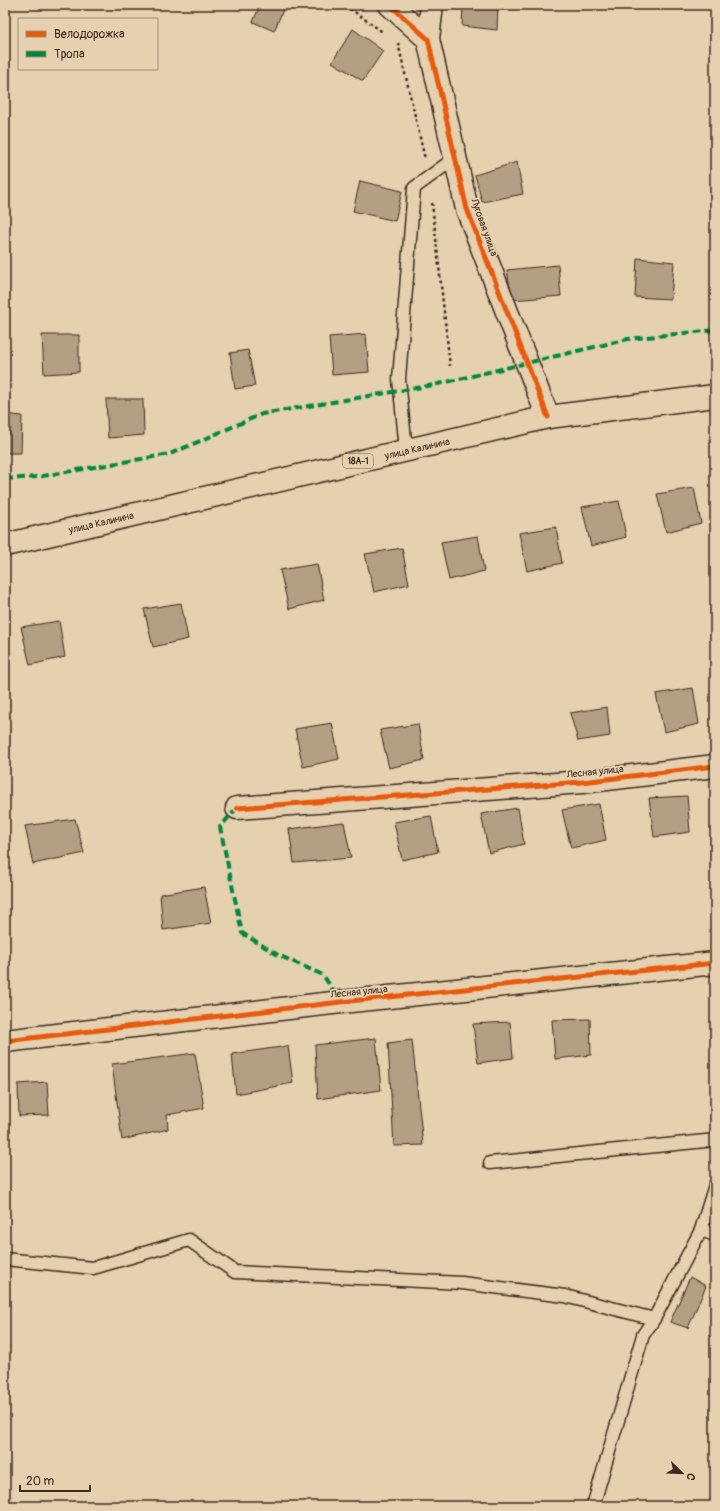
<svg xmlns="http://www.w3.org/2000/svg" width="720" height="1511" font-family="Pangolin,sans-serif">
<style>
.building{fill:#b3a084;stroke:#3b2a1e}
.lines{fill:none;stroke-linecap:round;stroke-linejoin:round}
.service-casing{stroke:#3b2a1e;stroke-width:15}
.minor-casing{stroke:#3b2a1e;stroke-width:25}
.primary-casing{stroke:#3b2a1e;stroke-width:25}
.path{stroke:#3b2a1e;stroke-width:2.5;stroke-dasharray:3 3;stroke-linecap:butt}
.service{stroke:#e5d1af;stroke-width:12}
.minor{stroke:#e5d1af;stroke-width:22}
.primary{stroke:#e5d1af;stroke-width:22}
.quiet{stroke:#00873e;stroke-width:4;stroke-dasharray:8 4;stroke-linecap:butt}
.cycleway-casing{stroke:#e5d1af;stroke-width:8}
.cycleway{stroke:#e8590c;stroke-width:5}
.labels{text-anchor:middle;stroke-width:3.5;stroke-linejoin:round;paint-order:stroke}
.shield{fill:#e5d1af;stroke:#6e5c4a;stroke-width:1}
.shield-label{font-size:9px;font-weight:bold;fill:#3b2a1e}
.street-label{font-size:10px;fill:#3b2a1e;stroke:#e5d1af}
</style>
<rect width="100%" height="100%" fill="#e5d1af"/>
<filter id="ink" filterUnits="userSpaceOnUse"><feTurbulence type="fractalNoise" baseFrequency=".025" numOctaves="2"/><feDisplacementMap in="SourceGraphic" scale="8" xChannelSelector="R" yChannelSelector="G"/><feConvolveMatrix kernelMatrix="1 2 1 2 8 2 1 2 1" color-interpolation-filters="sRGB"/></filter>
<g filter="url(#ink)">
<path class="building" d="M260 5H285L274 31 253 22Z
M463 5H481L498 7 497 30 462 26Z
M353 29 383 51 363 81 332 62Z
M517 162 523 194 482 202 475 175Z
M360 181 402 191 395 221 353 211Z
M637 258 674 262 671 299 635 297Z
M558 265 561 296 512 300 507 270Z
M366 334 369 372 332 375 329 337Z
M42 335H79V372L44 374Z
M248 350 255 386 235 389 230 353Z
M106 399H143L144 435 108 438Z
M5 414 22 416 21 453H5Z
M694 488 701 523 666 532 657 494Z
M619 501 626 537 591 546 582 507Z
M556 527 562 563 527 571 519 533Z
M478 536 484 571 449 580 441 542Z
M402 548 409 584 374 592 365 554Z
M317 564 324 600 289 609 280 570Z
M181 603 188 639 153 647 144 609Z
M59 621 65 657 30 665 21 627Z
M693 688 699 724 664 732 656 694Z
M607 707 610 736 578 741 570 713Z
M332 723 339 759 303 767 295 729Z
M418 724 424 760 389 768 380 730Z
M687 796 690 832 654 837 649 798Z
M599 804 606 840 571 848 562 810Z
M518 808 524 844 489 853 481 814Z
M431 816 438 852 402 860 394 822Z
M75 819 84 853 33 864 25 826Z
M344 822 351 858 294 863 289 829Z
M204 887 211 923 163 930 160 894Z
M590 1019 591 1055 555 1059 552 1020Z
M510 1022 513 1058 478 1063 473 1024Z
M376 1038 381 1090 318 1099 315 1045Z
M412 1040 423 1145 394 1146 388 1043Z
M288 1046 293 1083 236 1094 232 1054Z
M195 1053 204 1108 167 1115 168 1129 122 1140 112 1064Z
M47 1082 49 1115 19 1116 18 1084Z
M690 1277 706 1286 688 1328 670 1322Z"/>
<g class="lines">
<g class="service-casing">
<path id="service" d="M406 450 399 379 414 188 455 158
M490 1163 715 1140
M701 1230 715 1235
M5 1259 93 1268 189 1240 235 1272 462 1283 565 1296 654 1319
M593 1506 643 1335 654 1319 701 1230 715 1185"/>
</g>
<g class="minor-casing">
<path id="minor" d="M390 5 428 39 467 209 548 417
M428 39 432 5
M237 808 582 782 715 766
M5 1041 341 1002 715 963"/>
</g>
<g class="primary-casing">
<path id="primary" d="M5 545 548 417 715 396"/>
</g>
<path class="path" d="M345 5 384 33
M398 43 425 159
M432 203 450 366"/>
<use href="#service" class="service"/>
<use href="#minor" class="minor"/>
<use href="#primary" class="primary"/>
<path class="quiet" d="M5 479 37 477 170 454 262 414 434 385 628 339 715 330
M237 808 220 827 242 933 278 955 323 975 341 1002"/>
<g class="cycleway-casing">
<path id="cycleway" d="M390 5 428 39 467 209 548 417
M237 808 582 782 715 766
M5 1041 341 1002 715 963"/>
</g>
<use href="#cycleway" class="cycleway"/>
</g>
</g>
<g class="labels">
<rect class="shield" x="343" y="454" width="30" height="14" rx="3"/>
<g class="shield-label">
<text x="358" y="464">18А-1</text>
</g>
<g class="street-label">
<text transform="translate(485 227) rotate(70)" y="4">Луговая улица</text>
<text transform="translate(417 448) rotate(-13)" y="4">улица Калинина</text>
<text transform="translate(101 522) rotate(-13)" y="4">улица Калинина</text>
<text transform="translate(595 771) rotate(-6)" y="4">Лесная улица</text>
<text transform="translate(359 991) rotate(-6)" y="4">Лесная улица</text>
</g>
</g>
<rect width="720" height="1511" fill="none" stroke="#e5d1af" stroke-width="20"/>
<rect x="10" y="10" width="700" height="1491" fill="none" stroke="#3b2a1e" stroke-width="1.5" filter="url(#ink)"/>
<rect x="18" y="18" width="140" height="52" fill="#e5d1af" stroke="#a18e75"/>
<rect x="26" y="31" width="20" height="6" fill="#e8590c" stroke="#a18e75"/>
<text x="54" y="38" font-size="12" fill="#3b2a1e">Велодорожка</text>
<rect x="26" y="51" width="20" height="6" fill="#00873e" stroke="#a18e75"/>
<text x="54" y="58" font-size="12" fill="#3b2a1e">Тропа</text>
<g transform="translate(682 1473) rotate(113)" stroke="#e5d1af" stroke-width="3" paint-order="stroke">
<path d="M0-3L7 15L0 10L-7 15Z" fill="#3b2a1e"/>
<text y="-6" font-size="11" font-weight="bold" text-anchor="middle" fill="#3b2a1e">С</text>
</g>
<path d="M20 1485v6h70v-6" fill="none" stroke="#3b2a1e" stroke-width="2"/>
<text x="26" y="1485" font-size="12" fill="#3b2a1e" stroke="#e5d1af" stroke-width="3" paint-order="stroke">20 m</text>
</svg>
